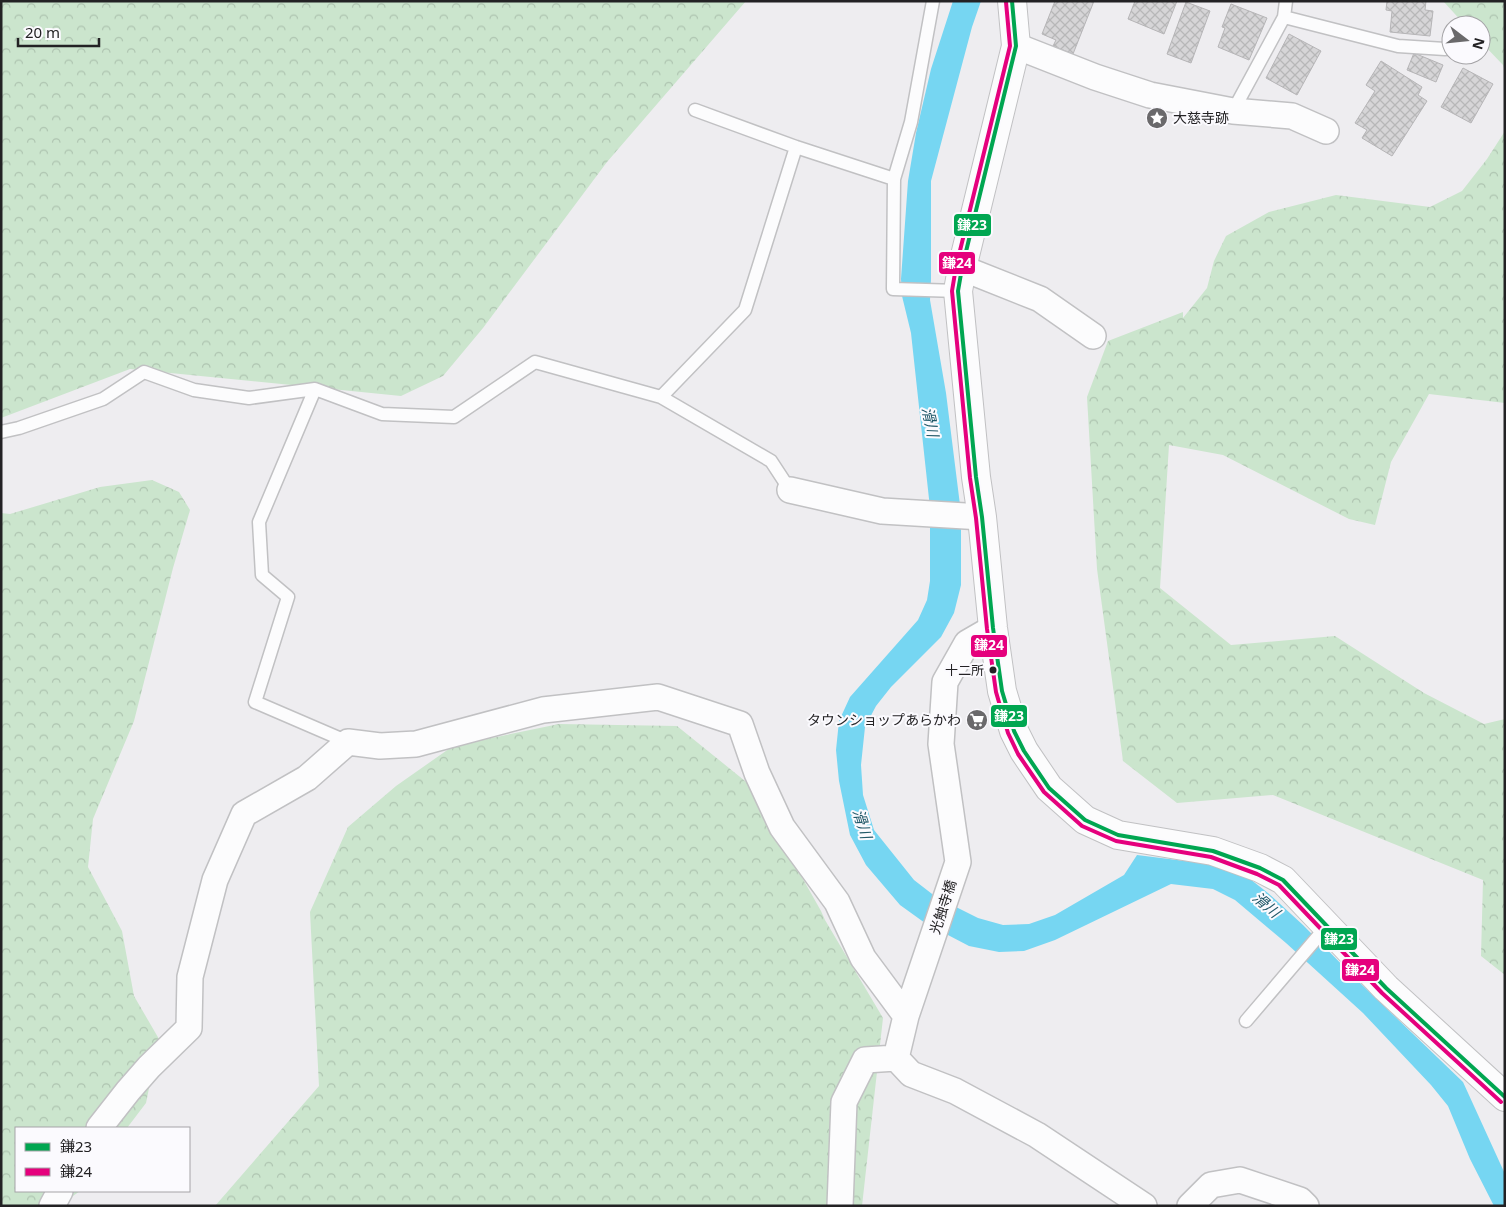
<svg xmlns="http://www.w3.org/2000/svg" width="1506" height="1207" font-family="'Noto Sans','Noto Sans JP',sans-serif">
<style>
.forest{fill:url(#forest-crowns)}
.water{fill:#76d6f2}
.building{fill:url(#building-cross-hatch);stroke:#b6b5b7}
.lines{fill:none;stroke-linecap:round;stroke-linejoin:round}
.lane-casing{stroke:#c1c1c3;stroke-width:15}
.street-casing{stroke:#c1c1c3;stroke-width:28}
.secondary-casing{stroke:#c1c1c3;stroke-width:30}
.lane{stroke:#fcfcfd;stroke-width:12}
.street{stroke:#fcfcfd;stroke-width:25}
.secondary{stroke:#fcfcfd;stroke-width:28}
.bus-1-casing{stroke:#fbfafe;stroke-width:8}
.bus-2-casing{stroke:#fbfafe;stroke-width:8}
.bus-1{stroke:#00a651;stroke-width:4}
.bus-2{stroke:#e5007d;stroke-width:4}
.bus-dot{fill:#232224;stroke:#fbfafe;stroke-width:2}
.labels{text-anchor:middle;stroke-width:4;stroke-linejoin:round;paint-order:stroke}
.bus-label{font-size:13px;fill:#232224;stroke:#fbfafe;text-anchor:end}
.poi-label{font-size:14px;fill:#232224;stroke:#fbfafe;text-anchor:start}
.street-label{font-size:14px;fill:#232224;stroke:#fbfafe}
.water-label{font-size:15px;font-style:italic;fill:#225969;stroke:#fbfafe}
.line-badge{stroke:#fbfafe;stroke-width:2}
.badge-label{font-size:14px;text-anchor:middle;font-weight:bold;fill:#fff}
</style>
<defs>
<pattern id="forest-crowns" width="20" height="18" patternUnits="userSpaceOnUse" patternTransform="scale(1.25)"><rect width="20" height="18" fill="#cbe5cd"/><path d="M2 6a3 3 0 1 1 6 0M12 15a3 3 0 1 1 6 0" fill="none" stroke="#aec4b0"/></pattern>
<pattern id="building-cross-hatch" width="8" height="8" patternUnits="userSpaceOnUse" patternTransform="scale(1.25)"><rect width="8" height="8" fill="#d6d5d7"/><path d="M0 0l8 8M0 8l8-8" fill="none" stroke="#b7b7b8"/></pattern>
</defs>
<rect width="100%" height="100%" fill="#eeedf0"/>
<path class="forest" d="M1 1H746L607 162 483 328 443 376 401 396 130 369 1 418Z
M1443 1H1505V71L1503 65 1481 42V25H1465Z
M1505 131V403L1429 394 1391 462 1375 525 1349 519 1223 455 1169 445 1160 588 1231 645 1335 636 1424 693 1484 724 1505 719V975L1481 956 1483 880 1273 795 1177 803 1123 761 1097 569 1087 397 1108 341 1183 312V318L1207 288 1214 261 1226 236 1269 212 1336 195 1430 207 1462 191 1487 159Z
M152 480 179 492 190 510 173 568 134 721 93 819 88 867 122 931 134 996 159 1039 146 1103 127 1128H16V1191H80L59 1206H1V513L10 514 100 487Z
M559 724 677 726 750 785 821 911 825 920 883 1018 862 1206H215L319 1086 310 912 348 827 396 786 453 746Z"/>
<path class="water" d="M953 1H981L972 27 931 181V279L930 300 946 393 960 505 961 524V585L954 613 941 637 891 687 876 706 865 727 861 765 863 795 874 830 914 880 936 897 978 918 1003 925 1029 924 1055 915 1124 875 1137 855 1217 865 1241 872 1268 893 1303 925 1359 982 1463 1082 1505 1174V1206H1494L1470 1159 1448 1106 1431 1085 1363 1013 1286 943 1235 900 1213 889 1171 884 1055 940 1024 951 999 952 969 946 925 923 900 905 866 865 850 835 839 781 836 750 839 721 850 697 918 620 927 600 930 581V508L911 333 902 296 901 279 908 181 916 133 931 69Z"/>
<path class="building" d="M1055 1H1094L1073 54 1053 46 1056 40 1042 34Z
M1135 1H1177L1164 34 1128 19Z
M1387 1H1426L1425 10 1433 11 1430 36 1390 32 1392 11 1386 10Z
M1186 2 1210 11 1191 63 1167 54Z
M1231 4 1267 18 1249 60 1218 47 1225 28 1222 27Z
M1289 34 1321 51 1297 95 1266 78Z
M1414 53 1443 65 1436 82 1407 70Z
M1381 61 1422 87 1418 95 1427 101 1392 156 1362 138 1367 130 1355 123 1375 91 1366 85Z
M1463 68 1493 84 1471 123 1441 107Z"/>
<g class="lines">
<g class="lane-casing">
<path id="lane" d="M1284 17 1398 46 1445 49
M695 110 796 147 894 179 893 289 958 291
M1233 111 1284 17 1286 1
M894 179 911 122 933 1
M315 389 259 522 262 575 288 597 255 702 348 742
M661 397 745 310 796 147
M1 432 19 428 103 399 144 372 194 390 249 398 315 389 382 414 454 417 535 362 661 397 771 461 790 490
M1246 1021 1327 926"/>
</g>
<g class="street-casing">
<path id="street" d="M1016 46 1095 77 1150 95 1233 111 1292 116 1326 131
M962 268 1040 299 1093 336
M790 490 882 511 982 517
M993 628 967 643 945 682 941 744 958 862 906 1016 896 1058 911 1074 955 1091 1037 1135 1144 1206
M99 1128 128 1091 149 1067 189 1028 190 977 215 880 244 814 307 778 348 742 380 746 416 744 543 710 658 697 740 724 757 773 782 827 837 902 863 958 906 1016
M52 1206 60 1191
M840 1206 844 1102 865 1060 896 1058
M1190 1206 1211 1185 1240 1180 1300 1200 1306 1206"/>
</g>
<g class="secondary-casing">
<path id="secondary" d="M1012 1 1016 46 962 268 958 291 976 477 982 517 993 628 1002 691 1014 731 1024 751 1049 788 1085 820 1118 835 1213 851 1260 868 1283 880 1386 988 1505 1097"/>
</g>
<use href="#lane" class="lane"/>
<use href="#street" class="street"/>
<use href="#secondary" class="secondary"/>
<g class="bus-1-casing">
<path id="bus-1" d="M1012 1 1016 46 962 268 958 291 976 477 982 517 993 628 1002 691 1014 731 1024 751 1049 788 1085 820 1118 835 1213 851 1260 868 1283 880 1386 988 1505 1097"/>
</g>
<g class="bus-2-casing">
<path id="bus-2" d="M1006 2 1010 46 956 267 952 291 970 478 976 518 987 629 996 692 1008 733 1018 754 1044 792 1082 826 1116 841 1211 857 1257 874 1279 885 1382 993 1501 1102"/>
</g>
<use href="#bus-1" class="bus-1"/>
<use href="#bus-2" class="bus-2"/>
</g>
<defs>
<g id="sight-disc" transform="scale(1.125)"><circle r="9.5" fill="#6a696b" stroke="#fbfafe"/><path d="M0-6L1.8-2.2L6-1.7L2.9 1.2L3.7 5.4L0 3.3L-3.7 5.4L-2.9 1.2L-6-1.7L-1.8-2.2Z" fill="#fff"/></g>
<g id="supermarket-disc" transform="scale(1.125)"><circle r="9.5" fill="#6a696b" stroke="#fbfafe"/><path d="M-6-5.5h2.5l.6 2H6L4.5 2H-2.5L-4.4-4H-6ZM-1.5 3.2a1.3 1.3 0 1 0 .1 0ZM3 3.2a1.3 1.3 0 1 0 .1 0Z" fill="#fff"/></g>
</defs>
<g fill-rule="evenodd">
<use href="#sight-disc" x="1157" y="118"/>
<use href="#supermarket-disc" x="977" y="720"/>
</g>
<circle class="bus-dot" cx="993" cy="670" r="4.5"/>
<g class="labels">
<g class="bus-label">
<text x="984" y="675">十二所</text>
</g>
<g class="poi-label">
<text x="1173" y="123">大慈寺跡</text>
<text x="961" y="725" text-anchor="end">タウンショップあらかわ</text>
</g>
<g class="street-label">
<text transform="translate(943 907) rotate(-72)" y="5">光触寺橋</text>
</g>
<g class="water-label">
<text transform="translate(930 422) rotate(78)" y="5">滑川</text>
<text transform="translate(862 824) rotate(73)" y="5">滑川</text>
<text transform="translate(1266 905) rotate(41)" y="5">滑川</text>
</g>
</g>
<g class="line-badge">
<rect x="953" y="213" width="39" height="24" rx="5" fill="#00a651"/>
<rect x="938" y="251" width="38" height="24" rx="5" fill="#e5007d"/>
<rect x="970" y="634" width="38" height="24" rx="5" fill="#e5007d"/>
<rect x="990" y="704" width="38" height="24" rx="5" fill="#00a651"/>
<rect x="1320" y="927" width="38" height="24" rx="5" fill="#00a651"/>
<rect x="1341" y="958" width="39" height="24" rx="5" fill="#e5007d"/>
</g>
<g class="badge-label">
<text x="972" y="230">鎌23</text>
<text x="957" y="268">鎌24</text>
<text x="989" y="650">鎌24</text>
<text x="1009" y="721">鎌23</text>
<text x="1339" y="944">鎌23</text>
<text x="1360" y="975">鎌24</text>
</g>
<rect width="1506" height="1207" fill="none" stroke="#232224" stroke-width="5"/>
<rect x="15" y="1127" width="175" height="65" fill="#fbfafe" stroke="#a5a4a7"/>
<rect x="25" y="1143" width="25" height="8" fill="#00a651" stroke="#a5a4a7"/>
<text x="60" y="1152" font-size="15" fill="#232224">鎌23</text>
<rect x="25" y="1168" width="25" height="8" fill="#e5007d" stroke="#a5a4a7"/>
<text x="60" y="1177" font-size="15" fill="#232224">鎌24</text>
<g transform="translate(1466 40) rotate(106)"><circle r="24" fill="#fbfafe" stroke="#a5a4a7"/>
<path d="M0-4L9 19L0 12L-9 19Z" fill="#6a696b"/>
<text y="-8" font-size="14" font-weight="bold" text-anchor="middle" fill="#232224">N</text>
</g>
<path d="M18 38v8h81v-8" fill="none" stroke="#232224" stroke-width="2.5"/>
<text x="25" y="38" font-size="15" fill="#232224" stroke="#fbfafe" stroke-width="4" paint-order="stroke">20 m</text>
</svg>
